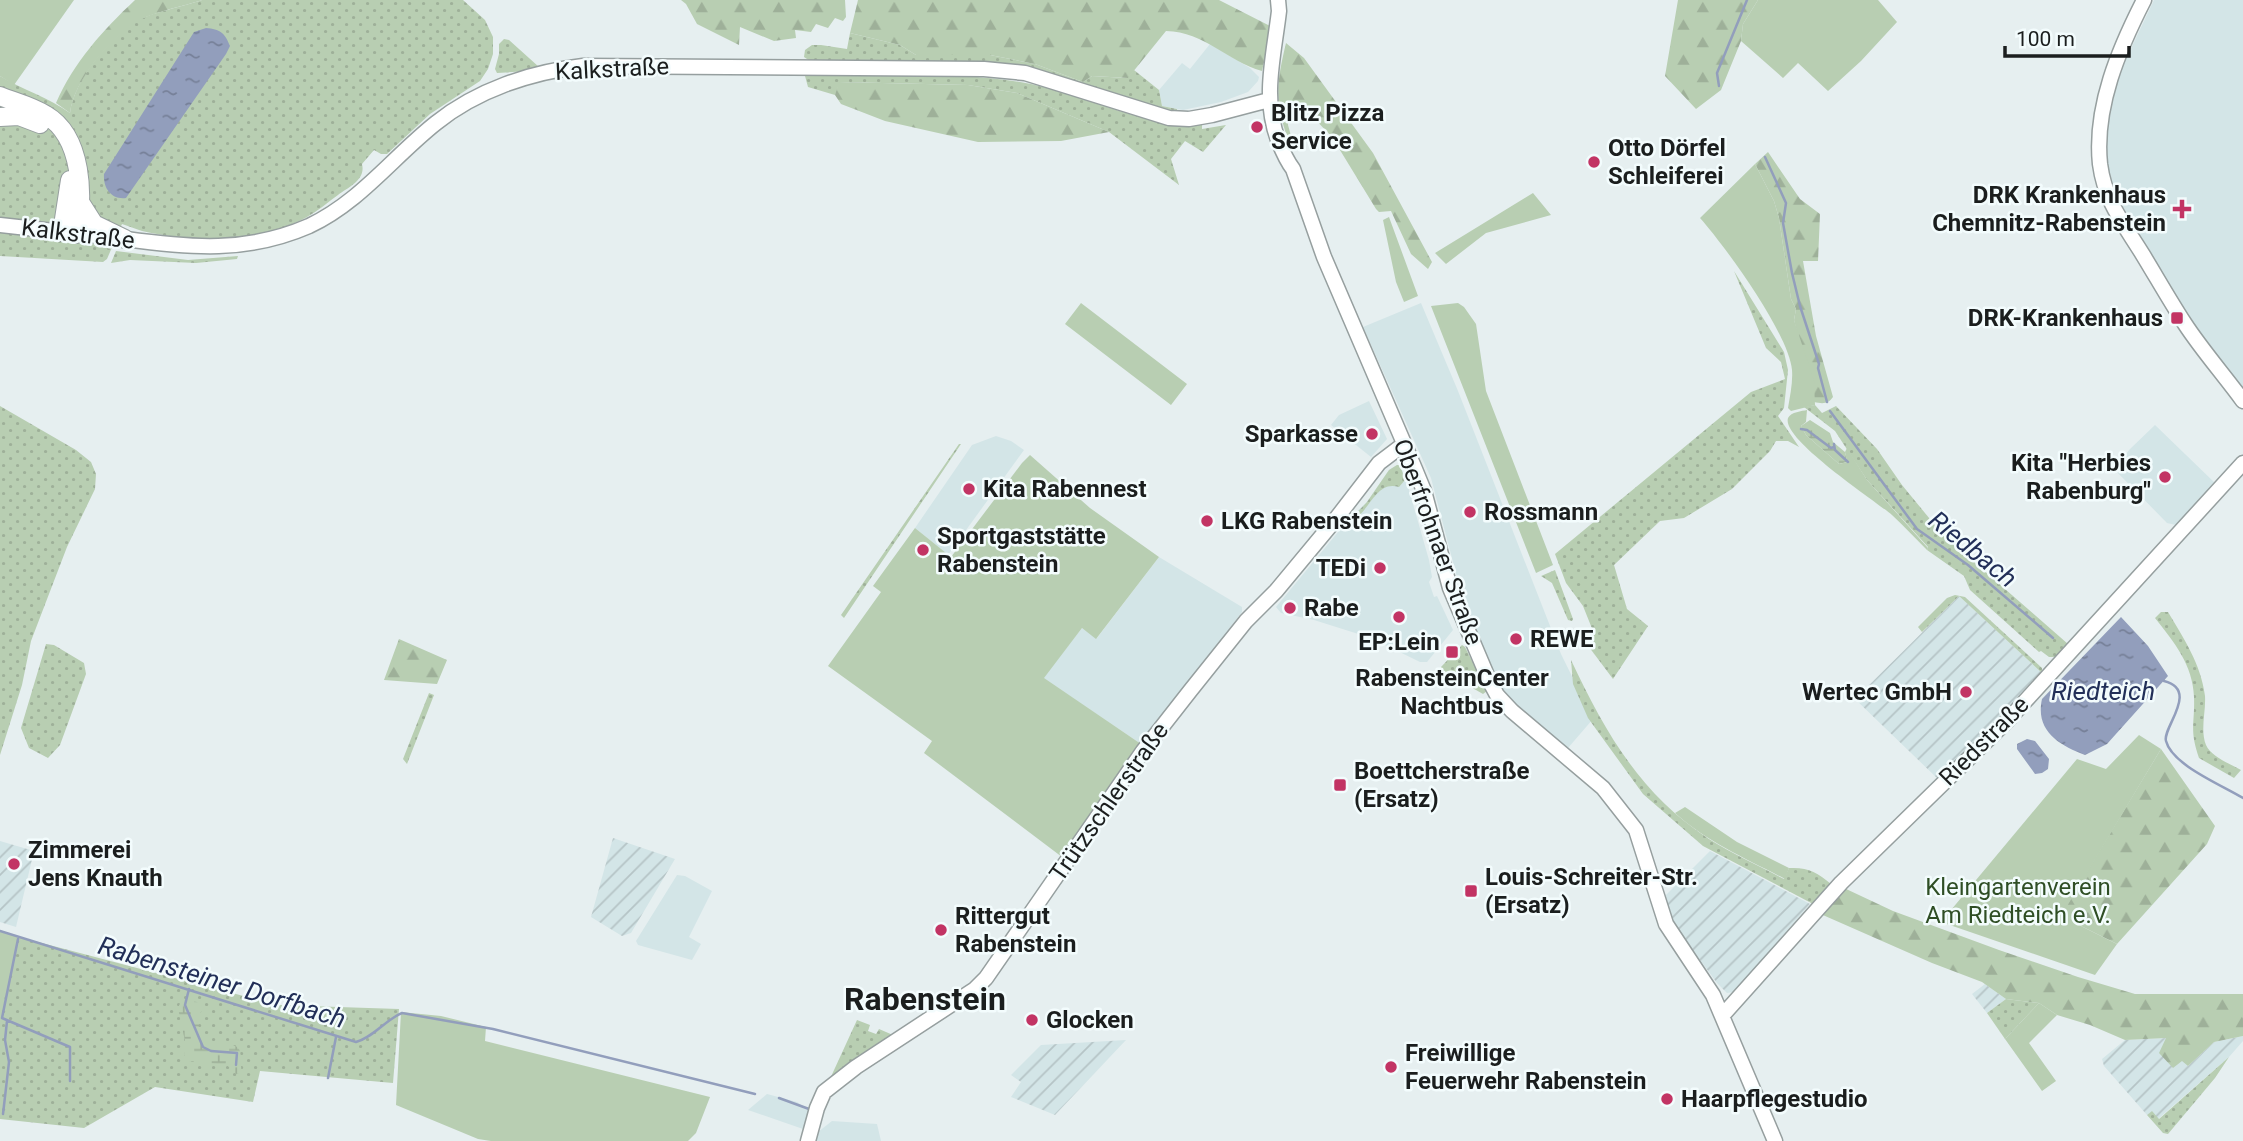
<svg xmlns="http://www.w3.org/2000/svg" width="2243" height="1141" font-family="Roboto,sans-serif">
<style>
.built{fill:#d3e5e7}
.industrial{fill:url(#industrial-furrows)}
.grass{fill:url(#grass-dots)}
.forest{fill:url(#forest-firs)}
.wetland{fill:url(#wetland-marsh)}
.green{fill:#b8ceb2}
.water{fill:url(#water-ripples)}
.lines{fill:none;stroke-linecap:round;stroke-linejoin:round}
.stream{stroke:#929ebc;stroke-width:2.5}
.secondary-casing{stroke:#969f9f;stroke-width:17}
.highway-casing{stroke:#969f9f;stroke-width:20}
.secondary{stroke:#fff;stroke-width:14}
.highway{stroke:#fff;stroke-width:18}
.poi-dot{fill:#c23464;stroke:#f3fcfd;stroke-width:2.5}
.labels{text-anchor:middle;stroke-width:5;stroke-linejoin:round;paint-order:stroke}
.street-label{font-size:24px;fill:#1b1e1e;stroke:#f3fcfd}
.poi-label{font-size:24px;font-weight:bold;fill:#1b1e1e;stroke:#f3fcfd;text-anchor:start}
.park-label{font-size:24px;fill:#2f4e25;stroke:#f3fcfd}
.water-label{font-size:26px;font-style:italic;fill:#222f58;stroke:#f3fcfd}
.district-label{font-size:32px;font-weight:bold;fill:#1b1e1e;stroke:#f3fcfd}
</style>
<defs>
<pattern id="industrial-furrows" width="10" height="10" patternUnits="userSpaceOnUse" patternTransform="scale(1.75)"><rect width="10" height="10" fill="#d3e5e7"/><path d="M-1 1l2-2M0 10L10 0M9 11l2-2" fill="none" stroke="#b5c4c6"/></pattern>
<pattern id="grass-dots" width="8" height="8" patternUnits="userSpaceOnUse" patternTransform="scale(1.75)"><rect width="8" height="8" fill="#b8ceb2"/><path d="M2 2h.1M6 6h.1" fill="none" stroke="#9eb099" stroke-width="1.8" stroke-linecap="round"/></pattern>
<pattern id="forest-firs" width="22" height="20" patternUnits="userSpaceOnUse" patternTransform="scale(1.75)"><rect width="22" height="20" fill="#b8ceb2"/><path d="M5 1l3.5 6h-7zM16 11l3.5 6h-7z" fill="#9eb099"/></pattern>
<pattern id="wetland-marsh" width="20" height="14" patternUnits="userSpaceOnUse" patternTransform="scale(1.75)"><rect width="20" height="14" fill="#b8ceb2"/><path d="M1 5h8M5 5V1M11 12h8M15 12V8" fill="none" stroke="#9eb099"/></pattern>
<pattern id="water-ripples" width="26" height="14" patternUnits="userSpaceOnUse" patternTransform="scale(1.75)"><rect width="26" height="14" fill="#929ebc"/><path d="M2 4q2-2 4 0t4 0M15 11q2-2 4 0t4 0" fill="none" stroke="#768098"/></pattern>
</defs>
<rect width="100%" height="100%" fill="#e6eff0"/>
<path class="built" d="M2154 0H2243V396L2191 326 2135 235 2108 183 2105 127 2116 80Z
M1210 44 1250 68 1259 77 1258 81 1248 92 1221 102 1183 110 1162 106 1159 90 1182 63 1190 69Z
M1421 303 1458 391 1561 654 1593 719 1568 748 1518 707 1503 691 1495 677 1459 585 1431 478 1363 327Z
M1369 401 1387 439 1371 457 1331 425 1339 415Z
M2155 425 2215 483 2176 525 2167 523 2114 469 2130 449Z
M996 436 1011 441 1024 450 948 555 915 528 972 445Z
M1397 465H1400L1407 483 1429 560 1432 577 1429 582 1434 597 1437 596 1453 630 1427 662H1420L1371 638 1314 620 1281 613 1276 607 1348 520 1367 502 1389 470Z
M1159 557 1242 607V612L1141 744 1043 678 1082 628 1097 638Z
M677 875 685 876 712 891 689 937 701 944 692 960 638 945 636 941Z
M767 1094 797 1102 809 1110 803 1129 748 1110Z
M832 1121 877 1124 881 1141H815L818 1132Z"/>
<path class="industrial" d="M1959 596 2042 673 2012 707 1938 779 1855 699Z
M613 838 675 859 631 933 622 936 591 917Z
M0 841 34 851 16 927 0 922Z
M1710 851 1810 904 1734 992 1727 993 1717 983 1672 922 1667 910 1665 896Z
M1985 984 2006 999 1987 1013 1972 994Z
M2243 1036V1041L2229 1057 2158 1119 2152 1112 2147 1115 2104 1066 2102 1059 2125 1040 2167 1038 2188 1066 2214 1042Z
M1126 1040 1055 1115 1011 1097 1021 1082 1011 1075 1041 1045Z"/>
<path class="grass" d="M202 0H463L485 20 493 37V54L488 69 480 81 430 114 387 154H381L374 150 362 164C366 180 349 187 338 195 328 202 318 211 307 217 258 243 195 243 142 231 135 229 129 226 122 224L107 259 103 262 0 256V76C23 90 48 97 70 113 74 80 108 40 135 22 149 13 185 6 202 0Z
M850 33 900 45 916 55H990L1035 64 1083 82 1092 76 1127 78 1134 70 1159 90 1162 106 1177 109V113L1070 82 810 61 804 57 805 50 812 45H821L847 49Z
M504 39 509 40 539 67 528 71 497 73 495 69 499 54V44Z
M805 76C876 76 950 71 1020 82 1081 92 1139 127 1202 125V129L1226 125 1203 152 1185 141 1171 159 1179 185 1109 132 1017 93 968 85 840 82 835 95 808 87Z
M116 251 188 260 238 256 237 259 196 263 130 260 111 263Z
M1734 271 1784 352 1788 370 1784 408 1778 416 1799 447 1788 441H1776L1770 451 1732 489 1684 518 1660 521 1614 565 1627 609 1648 626 1613 679 1586 643 1593 631 1583 606 1566 583 1555 554 1751 392 1785 379 1781 362 1766 348Z
M1815 405 1822 413 1836 406 1877 449 1902 485 1943 535 2068 644 2057 657H2049L2041 651 2039 652 1970 590 1964 576 1927 550 1928 547 1867 480 1835 431 1804 407Z
M0 406 76 450 91 462 96 474 95 489 67 547 31 641 22 685 0 755Z
M959 444H961L844 618 841 615Z
M1397 465H1400L1405 480 1399 487C1374 479 1369 517 1348 522L1367 502 1389 470Z
M1555 570 1573 619 1572 621 1568 620 1552 583 1541 576Z
M1955 595 1965 597 2042 668V673L1959 596 1922 632 1918 627 1947 598Z
M2161 612H2168C2184 639 2201 664 2205 696 2206 712 2200 730 2206 745 2211 757 2231 764 2241 770L2234 778 2199 758C2189 729 2195 724 2194 697 2193 665 2174 642 2155 618Z
M46 644 54 645 84 663 86 674 60 745 48 758 29 748 21 728Z
M1462 645 1465 647 1487 691 1483 694 1441 670V667Z
M1571 660C1605 732 1640 794 1709 839 1733 854 1759 866 1784 879L1789 868C1808 867 1817 872 1831 884L1813 904 1703 846 1643 794 1588 718 1573 684Z
M429 693 434 695 407 764 403 759Z
M19 937 278 1005 399 1009 393 1083 260 1071 253 1102 155 1087 84 1128 0 1119V1013Z
M2006 999 2039 1003 2005 1039 1987 1013Z
M857 1020 870 1025 868 1031 876 1034 879 1029 893 1035 829 1081Z
M2229 1057 2215 1078 2168 1134 2163 1133 2147 1115 2152 1111 2159 1119Z"/>
<path class="forest" d="M135 0H202C185 6 148 13 135 23 108 41 74 81 70 113L56 103C74 62 103 30 135 0Z
M681 0H845L846 17 843 21 835 18 828 28 816 24 811 32 795 30 796 38 774 41 740 27 739 45 697 24 686 4Z
M858 0H1219L1272 27 1262 71C1227 61 1205 32 1166 31L1128 78 1092 76 1083 82 1035 64 990 55H916L900 45 850 33Z
M1678 0H1758L1743 24 1741 41 1721 90 1696 109 1665 76Z
M1286 43 1304 58 1373 153 1432 262 1428 269 1411 254 1391 211 1379 212 1376 209 1332 137 1309 113 1289 110 1288 125 1293 143 1290 144C1274 103 1276 85 1286 43Z
M839 82 968 85 1017 93 1109 132 1061 141 978 142 885 121 841 104 835 95Z
M1768 152 1800 199 1820 214 1818 261H1803L1816 336 1833 397C1828 404 1823 404 1814 402L1794 320 1796 309 1791 299 1779 218 1774 201 1755 164Z
M399 639 447 660 437 684 384 680Z
M2161 749 2215 826 2207 844 2117 944 2081 926 2062 913Z
M1844 888 1893 911 1999 950 2078 977 2135 994H2243V1036L2214 1042 2188 1066 2182 1061 2173 1068 2159 1053 2166 1038 2125 1040 2090 1025 2057 1015 2039 1003 2006 999 1982 982 1932 963 1816 912Z"/>
<path class="wetland" d="M1810 420 1830 433 1833 442 1845 452 1847 462 1839 464 1806 435 1801 426Z
M182 999 197 1002 202 1008C201 1014 197 1019 198 1024 203 1055 231 1038 239 1049 242 1054 240 1066 242 1072L236 1074 227 1065 189 1061 184 1055 185 1041 178 1008Z"/>
<path class="green" d="M0 0H74L14 85 0 76Z
M1758 0H1878L1897 22 1861 61 1828 91 1798 63 1783 78 1741 41 1743 24Z
M1755 164 1774 201 1779 218 1791 299 1796 309 1794 320 1814 381 1815 405 1791 411 1788 408C1790 396 1793 382 1792 370 1789 334 1725 246 1700 218Z
M1533 193 1551 215 1486 233 1446 264 1435 253Z
M1389 217 1418 296 1404 302 1396 282 1383 220Z
M1081 303 1187 384 1171 405 1065 324Z
M1458 303 1464 307 1476 324 1486 391 1553 565 1536 573 1431 306Z
M1807 410 1806 422 1801 426 1806 435 1839 464 1847 462 1845 452 1847 448 1867 480 1928 548 1927 550C1915 538 1904 526 1892 515 1876 501 1781 439 1788 418 1791 412 1802 411 1807 410Z
M1030 455 1090 508 1159 557 1096 639 1082 628 1044 678 1141 744 1062 857 924 753 932 741 828 666 881 592 873 586 915 528 951 557 1022 463Z
M2139 735 2161 749 2063 913 2081 926 2117 944 2095 975 1941 922 2077 759 2106 769Z
M1685 807 1737 842 1789 868 1785 879C1747 859 1707 842 1675 813Z
M0 930 19 937 1 1013H0Z
M2039 1003 2057 1015 2029 1043 2056 1081 2042 1091 2005 1039Z
M401 1012 441 1016 486 1027 485 1041 710 1097 696 1133 688 1141H491L478 1139 396 1105Z"/>
<path class="water" d="M206 28C220 29 225 33 230 46L226 54 126 198C111 200 103 188 104 174L194 32Z
M2121 617 2148 646 2168 676 2107 744 2085 755C2059 745 2035 731 2042 699Z
M2027 739 2035 741 2049 759 2048 769 2042 773 2035 774 2017 749V744Z"/>
<g class="lines">
<path class="stream" d="M1719 86 1717 73 1747 0
M1765 157 1786 203 1783 223 1792 273 1800 306 1819 364 1818 368 1827 402
M1830 411 1917 529 1968 565 2053 638
M1801 429 1807 430 1831 448 1834 447
M1834 444 1835 450 1848 462
M2164 681C2200 690 2162 728 2166 741 2172 765 2222 785 2243 798
M0 931 356 1042C374 1037 385 1020 402 1013L493 1029 755 1094
M18 939 2 1018 70 1047V1081
M189 989 185 1005 203 1047 211 1051 237 1053 236 1065
M328 1078 336 1037
M779 1098 809 1109
M3 1114 9 1062 5 1040 7 1021"/>
<g class="secondary-casing">
<path id="secondary" d="M1278 0 1279 11C1274 55 1262 97 1278 140 1282 150 1286 160 1293 169L1324 257 1415 469 1424 491 1450 588 1489 680 1497 695 1512 711 1603 788 1636 830 1666 924 1713 995 1775 1141
M2144 0C2119 49 2094 107 2100 164 2105 202 2124 224 2143 255 2157 278 2170 301 2185 324 2202 350 2224 375 2243 401
M0 225C42 230 84 234 126 239 191 248 247 253 309 226 360 202 393 157 436 123 477 90 531 72 583 66L984 69 1025 73 1169 118 1189 119 1212 115 1269 100
M1722 1016 1841 883 2007 721 2243 463
M808 1141 817 1108 824 1092 856 1067 975 989 986 978 1143 751 1190 691 1246 621 1276 591 1335 520 1379 463 1404 444"/>
</g>
<g class="highway-casing">
<path id="highway" d="M0 96C15 102 32 106 46 115 83 137 84 197 76 234
M0 117 19 116 40 124
M80 202 94 224 125 239
M62 232 70 180"/>
</g>
<use href="#secondary" class="secondary"/>
<use href="#highway" class="highway"/>
</g>
<g class="poi-dot">
<circle cx="1257" cy="127" r="7"/>
<circle cx="1594" cy="162" r="7"/>
<path d="M2178.5 198.5h7v7h7v7h-7v7h-7v-7h-7v-7h7z"/>
<rect x="2170" y="311" width="14" height="14" rx="3.5"/>
<circle cx="1372" cy="434" r="7"/>
<circle cx="2165" cy="477" r="7"/>
<circle cx="969" cy="489" r="7"/>
<circle cx="1470" cy="512" r="7"/>
<circle cx="1207" cy="521" r="7"/>
<circle cx="923" cy="550" r="7"/>
<circle cx="1380" cy="568" r="7"/>
<circle cx="1290" cy="608" r="7"/>
<circle cx="1399" cy="617" r="7"/>
<circle cx="1516" cy="639" r="7"/>
<rect x="1445" y="645" width="14" height="14" rx="3.5"/>
<circle cx="1966" cy="692" r="7"/>
<rect x="1333" y="778" width="14" height="14" rx="3.5"/>
<circle cx="14" cy="864" r="7"/>
<rect x="1464" y="884" width="14" height="14" rx="3.5"/>
<circle cx="941" cy="930" r="7"/>
<circle cx="1032" cy="1020" r="7"/>
<circle cx="1391" cy="1067" r="7"/>
<circle cx="1667" cy="1099" r="7"/>
</g>
<g class="labels">
<g class="street-label">
<text transform="translate(612 69) rotate(-3)" y="8">Kalkstraße</text>
<text transform="translate(78 234) rotate(7)" y="8">Kalkstraße</text>
<text transform="translate(1438 542) rotate(70)" y="8">Oberfrohnaer Straße</text>
<text transform="translate(1984 741) rotate(-45)" y="8">Riedstraße</text>
<text transform="translate(1109 802) rotate(-55)" y="8">Trützschlerstraße</text>
</g>
<g class="poi-label">
<text x="1271" y="121">Blitz Pizza<tspan x="1271" dy="28">Service</tspan></text>
<text x="1608" y="156">Otto Dörfel<tspan x="1608" dy="28">Schleiferei</tspan></text>
<text x="2166" y="203" text-anchor="end">DRK Krankenhaus<tspan x="2166" dy="28">Chemnitz-Rabenstein</tspan></text>
<text x="2163" y="326" text-anchor="end">DRK-Krankenhaus</text>
<text x="1358" y="442" text-anchor="end">Sparkasse</text>
<text x="2151" y="471" text-anchor="end">Kita "Herbies<tspan x="2151" dy="28">Rabenburg"</tspan></text>
<text x="983" y="497">Kita Rabennest</text>
<text x="1484" y="520">Rossmann</text>
<text x="1221" y="529">LKG Rabenstein</text>
<text x="937" y="544">Sportgaststätte<tspan x="937" dy="28">Rabenstein</tspan></text>
<text x="1366" y="576" text-anchor="end">TEDi</text>
<text x="1304" y="616">Rabe</text>
<text x="1530" y="647">REWE</text>
<text x="1399" y="650" text-anchor="middle">EP:Lein</text>
<text x="1452" y="686" text-anchor="middle">RabensteinCenter<tspan x="1452" dy="28">Nachtbus</tspan></text>
<text x="1952" y="700" text-anchor="end">Wertec GmbH</text>
<text x="1354" y="779">Boettcherstraße<tspan x="1354" dy="28">(Ersatz)</tspan></text>
<text x="28" y="858">Zimmerei<tspan x="28" dy="28">Jens Knauth</tspan></text>
<text x="1485" y="885">Louis-Schreiter-Str.<tspan x="1485" dy="28">(Ersatz)</tspan></text>
<text x="955" y="924">Rittergut<tspan x="955" dy="28">Rabenstein</tspan></text>
<text x="1046" y="1028">Glocken</text>
<text x="1405" y="1061">Freiwillige<tspan x="1405" dy="28">Feuerwehr Rabenstein</tspan></text>
<text x="1681" y="1107">Haarpflegestudio</text>
</g>
<g class="park-label">
<text x="2018" y="895">Kleingartenverein<tspan x="2018" dy="28">Am Riedteich e.V.</tspan></text>
</g>
<g class="water-label">
<text transform="translate(1973 549) rotate(39)" y="9">Riedbach</text>
<text x="2103" y="700">Riedteich</text>
<text transform="translate(222 982) rotate(17)" y="9">Rabensteiner Dorfbach</text>
</g>
<g class="district-label">
<text x="925" y="1010">Rabenstein</text>
</g>
</g>
<path d="M2005 46v10h124v-10" fill="none" stroke="#1b1e1e" stroke-width="3.5"/>
<text x="2016" y="46" font-size="21" fill="#1b1e1e" stroke="#f3fcfd" stroke-width="5" paint-order="stroke">100 m</text>
</svg>
